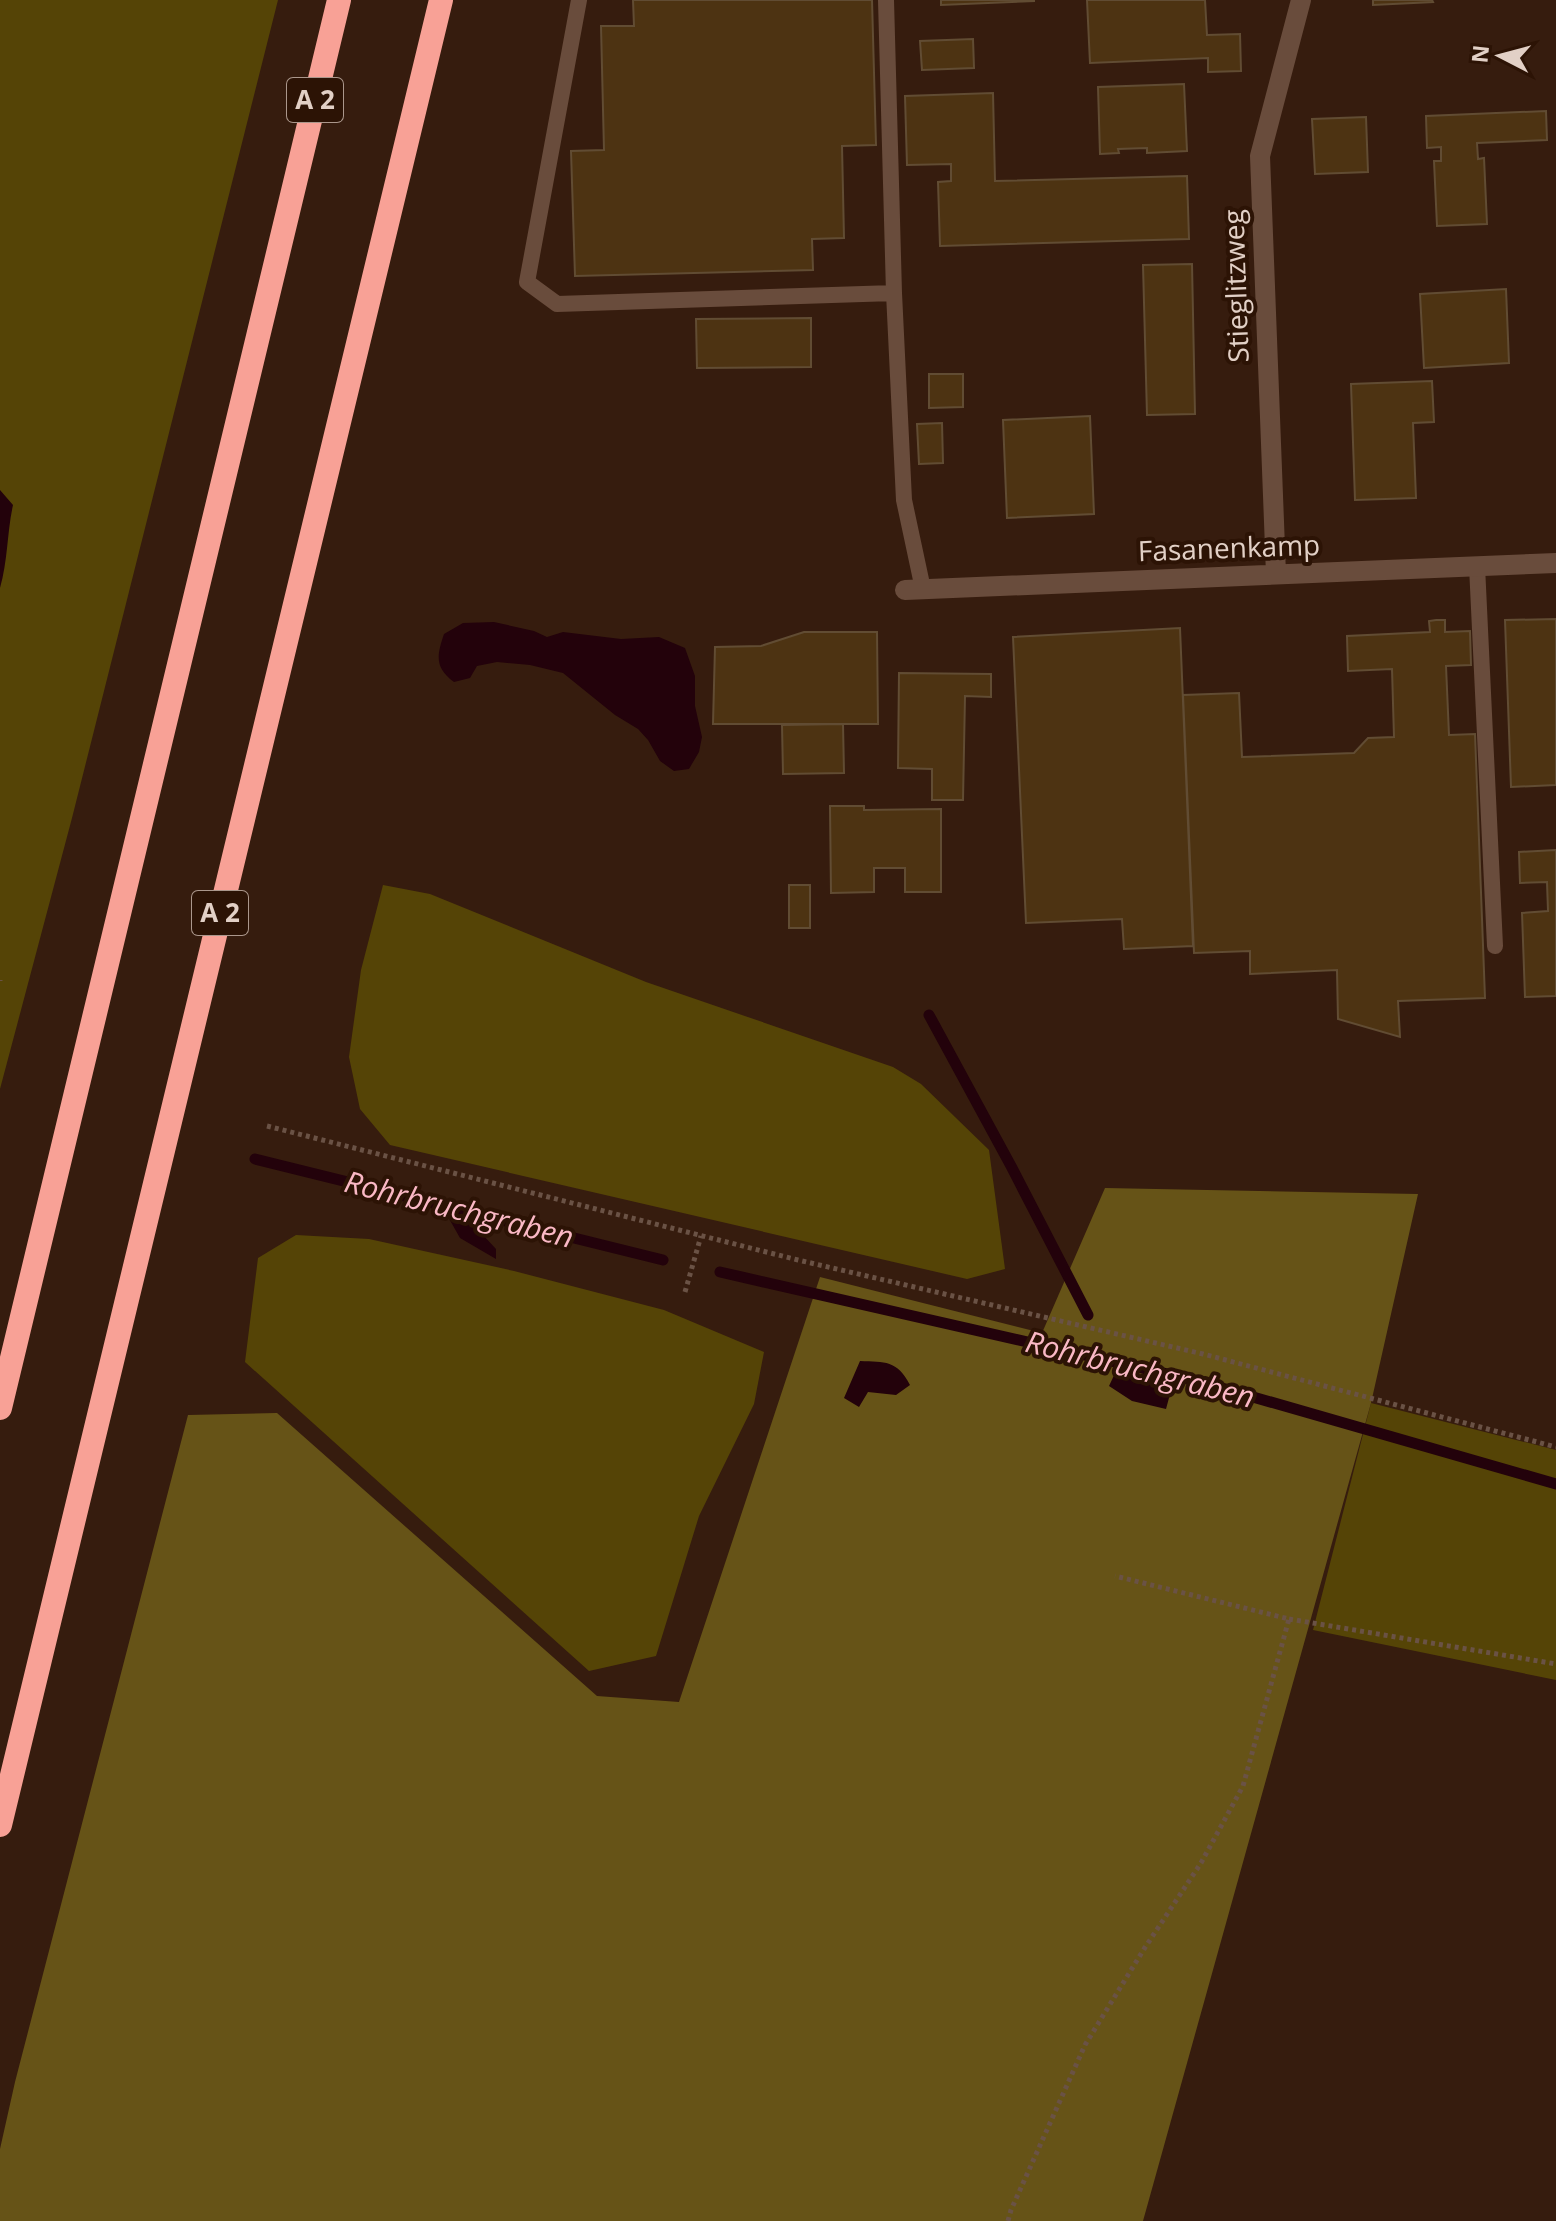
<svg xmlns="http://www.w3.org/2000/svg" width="1556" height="2221" font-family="'Open Sans',sans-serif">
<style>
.green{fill:#554406}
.forest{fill:#665317}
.water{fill:#23020b}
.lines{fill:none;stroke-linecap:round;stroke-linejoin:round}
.stream{stroke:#23020b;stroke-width:11}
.building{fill:#4d3312;stroke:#614c33;stroke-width:2}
.path{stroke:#6a5245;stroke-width:5;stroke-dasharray:4 4;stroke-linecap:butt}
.service{stroke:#694c3c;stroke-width:16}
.minor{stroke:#694c3c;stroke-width:20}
.motorway{stroke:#f8a196;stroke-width:24}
.labels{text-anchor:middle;stroke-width:8;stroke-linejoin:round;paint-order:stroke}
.shield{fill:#2c1305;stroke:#ab978c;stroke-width:2}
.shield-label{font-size:26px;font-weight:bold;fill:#e2d0c6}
.street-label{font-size:28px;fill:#e2d0c6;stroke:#2c1305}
.water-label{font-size:30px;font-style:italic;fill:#fab8c5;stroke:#2c1305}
</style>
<rect width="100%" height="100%" fill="#361c0e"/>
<path class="green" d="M0 0H278L72 818 0 1089Z
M383 885 430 894 646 982 893 1067 921 1084 989 1150 1005 1269 967 1279 390 1145 360 1109 349 1057 361 970Z
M296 1235 369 1239 514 1271 664 1310 764 1352 754 1404 699 1516 656 1656 589 1671 245 1362 258 1258Z
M1371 1403 1556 1450V1680L1313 1630Z"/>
<path class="forest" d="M1105 1188 1418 1194 1371 1403 1143 2221H0V2149L15 2082 188 1415 277 1413 597 1696 679 1702 820 1277 1042 1333Z"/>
<path class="water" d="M0 490 13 505C7 532 8 560 0 588Z
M494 622 534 631 547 637 563 632 621 639 659 637 685 648 695 676V706L702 737 699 752 689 769 674 771 660 761 648 740 638 729 615 715 563 673 530 665 497 662 477 666 470 678 454 682C434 667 437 655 444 634L463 623Z
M447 1215 478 1224 483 1235 496 1249V1259L460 1238Z
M860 1361C885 1362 897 1360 910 1385L896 1395 868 1392 859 1407 844 1398Z
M1117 1369 1173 1383 1166 1409 1132 1401 1109 1386Z"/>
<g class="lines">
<path class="stream" d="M929 1015 1011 1166 1088 1315
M255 1159 663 1260
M720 1272 1194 1380 1556 1484"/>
</g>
<path class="building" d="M633 0H872L876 145 842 146 844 238 812 239 813 270 575 276 571 151 604 150 601 26H634Z
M941 0H1034V1L941 5Z
M1087 0H1205L1207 35 1240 34 1241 71 1208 72V58L1090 63Z
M1373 0H1432L1433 2 1373 5Z
M973 39 974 68 922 70 920 41Z
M1184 84 1187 151 1147 153V148L1118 149 1119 153 1100 154 1098 87Z
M993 93 995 181 1187 176 1189 239 940 246 938 182 951 181V164L907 165 905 96Z
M1546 111 1547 140 1477 143 1478 159 1484 158 1487 224 1437 226 1434 161H1441V147L1427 148 1426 116Z
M1366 117 1368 172 1315 174 1312 119Z
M1192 264 1195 414 1147 415 1143 265Z
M1506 289 1509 363 1424 368 1420 294Z
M811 318V367L697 368 696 319Z
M929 374H963V407L929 408Z
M1432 381 1434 422 1413 423 1416 498 1355 500 1351 384Z
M1090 416 1094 514 1007 518 1003 420Z
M942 423 943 463 919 464 917 424Z
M1556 619V785L1511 787 1505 620Z
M1436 620H1445V632L1470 631 1471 665 1446 666 1449 735 1475 734 1485 998 1398 1001 1400 1037 1338 1019 1337 970 1250 974V951L1194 953 1183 695 1239 693 1242 757 1354 753 1368 738 1394 737 1392 669 1348 671 1347 636 1430 632 1429 621Z
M1180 628 1193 946 1124 949 1122 919 1026 923 1013 637Z
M804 632H877L878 724H713L715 647 761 646Z
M899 673 991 674V697L965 696 963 800H932V769L898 768Z
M843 724 844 773 783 774 782 725Z
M830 806H864V810L941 809V892H905V868H874V892L831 893Z
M1556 850V996L1525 997 1522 913 1548 911 1547 882 1520 883 1519 852Z
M789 885H810V928H789Z"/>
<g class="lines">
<path class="path" d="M0 980V981
M267 1126 798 1260 1203 1354 1556 1447
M685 1292 701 1236
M1289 1619 1556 1664
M1008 2221 1011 2210 1085 2045 1144 1949 1201 1863 1243 1786 1289 1619 1115 1576"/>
<path class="service" d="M579 0 527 282 557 304 894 293
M886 0 894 293 904 500 923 589
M1477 566 1495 946"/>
<path class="minor" d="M1276 574 1260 156 1301 0
M905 590 1556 563"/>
<path class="motorway" d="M0 1408 339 0
M0 1825 441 0"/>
</g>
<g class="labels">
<g class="shield">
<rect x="287" y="78" width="56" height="44" rx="6"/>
<rect x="192" y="891" width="56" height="44" rx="6"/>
</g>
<g class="shield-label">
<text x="315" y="109">A 2</text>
<text x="220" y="922">A 2</text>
</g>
<g class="street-label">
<text transform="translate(1236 286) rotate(-92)" y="10">Stieglitzweg</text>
<text transform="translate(1229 548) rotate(-2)" y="10">Fasanenkamp</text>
</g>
<g class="water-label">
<text transform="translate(459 1210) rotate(14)" y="10">Rohrbruchgraben</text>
<text transform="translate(1140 1370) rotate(14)" y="10">Rohrbruchgraben</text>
</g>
</g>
<g transform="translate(1500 56) rotate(276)" stroke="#2c1305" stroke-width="6" paint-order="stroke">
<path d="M0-6L14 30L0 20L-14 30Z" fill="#e2d0c6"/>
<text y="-12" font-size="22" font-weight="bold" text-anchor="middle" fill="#e2d0c6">N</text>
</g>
</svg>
